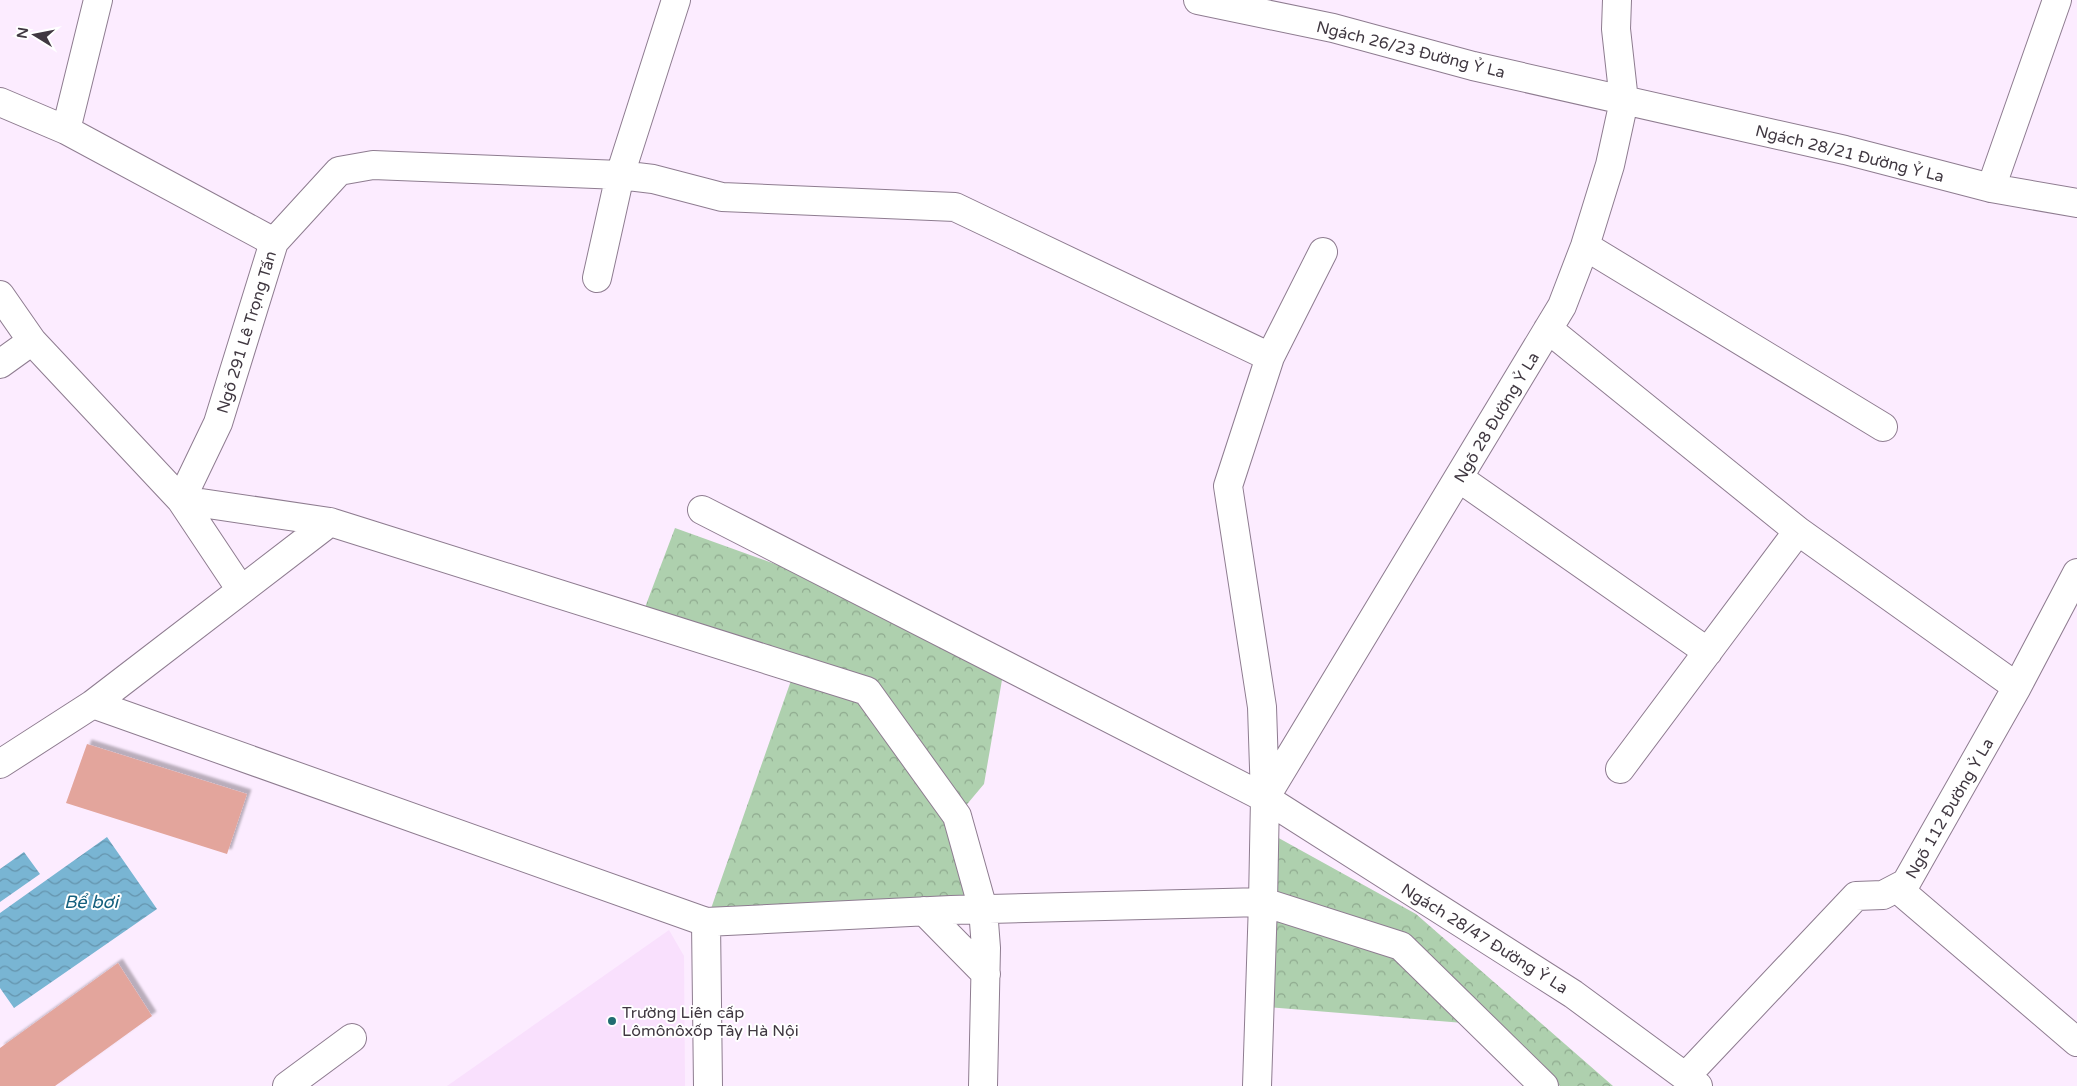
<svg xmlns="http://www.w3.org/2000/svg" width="2077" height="1086" font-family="'Varela Round',sans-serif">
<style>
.built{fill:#f9e0fd}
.park{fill:url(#park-crowns)}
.water{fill:url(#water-waves)}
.building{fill:#e3a59c;filter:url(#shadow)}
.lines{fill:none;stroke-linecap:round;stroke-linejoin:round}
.minor-casing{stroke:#8e7c90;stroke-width:30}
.minor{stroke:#fff;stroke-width:28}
.poi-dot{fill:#216d71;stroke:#fff;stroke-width:2}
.labels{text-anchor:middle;stroke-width:4;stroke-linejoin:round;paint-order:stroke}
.street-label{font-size:16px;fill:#403841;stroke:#fff}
.poi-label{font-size:16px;fill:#403841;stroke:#fff;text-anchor:start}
.water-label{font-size:18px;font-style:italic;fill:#15607e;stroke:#fff}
</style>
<defs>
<pattern id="park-crowns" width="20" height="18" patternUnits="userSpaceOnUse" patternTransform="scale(1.25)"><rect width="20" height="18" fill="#aed0ae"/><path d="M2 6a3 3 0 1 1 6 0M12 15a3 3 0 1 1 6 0" fill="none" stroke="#8faa8f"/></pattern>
<pattern id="water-waves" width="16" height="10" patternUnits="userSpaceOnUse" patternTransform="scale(1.25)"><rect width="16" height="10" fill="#79b5d3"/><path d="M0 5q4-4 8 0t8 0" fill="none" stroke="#6594ad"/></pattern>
<filter id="shadow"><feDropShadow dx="4.5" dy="-4.5" stdDeviation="1" flood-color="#0004"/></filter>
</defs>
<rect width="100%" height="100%" fill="#fcecff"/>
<path class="built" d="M669 930 684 956 685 1086H447Z"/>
<path class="park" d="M675 528 903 610 1003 674 984 784 958 815 868 689 641 618Z
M794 672 864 694 954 818 979 907 707 920Z
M1275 836 1416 914 1613 1086H1560L1542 1066 1401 946 1273 896Z
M1267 907 1398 949 1476 1024 1266 1007Z"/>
<path class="water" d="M107 837 157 909 14 1008 0 988V913Z
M24 852 40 874 0 902V869Z"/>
<path class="building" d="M87 744 247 794 227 854 66 803Z
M118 963 152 1016 55 1086H0V1048Z"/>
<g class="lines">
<g class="minor-casing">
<path id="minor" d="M1198 0 1333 28 1473 66 1845 150 1991 188 2077 203
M0 102 66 130 274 242 218 423 181 500 241 590
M66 130 98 0
M1991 188 2057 0
M274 242 339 171 373 165 620 175 653 179 722 197 955 207 1270 357
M1585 246 1883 427
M1323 252 1270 357 1228 486 1262 707 1265 798 1263 902 1401 946 1544 1086
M597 278 620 175 676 0
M0 295 32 341 181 500 330 522 867 691 957 816 983 909 986 948 983 1086
M1548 329 1798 531
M0 364 32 341
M1459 478 1708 652
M702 510 1265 798 1573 994 1698 1086
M93 704 330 522
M0 764 93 704 706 922 951 910 1263 902 1257 1086
M1620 769 1798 531 2017 687
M1265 798 1562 306 1585 246 1610 165 1624 101 1616 29 1617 0
M1898 889 2077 1042
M924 911 986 974
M706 922 708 1086
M1686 1076 1856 896 1883 895 1906 883 2017 687 2077 573
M287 1086 352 1038"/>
</g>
<use href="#minor" class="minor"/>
</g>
<circle class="poi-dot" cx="612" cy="1021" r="5"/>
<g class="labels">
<g class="street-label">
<text transform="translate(1411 49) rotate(14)" y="6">Ngách 26/23 Đường Ỷ La</text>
<text transform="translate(1850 153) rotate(14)" y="6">Ngách 28/21 Đường Ỷ La</text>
<text transform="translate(246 332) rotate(-73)" y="6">Ngõ 291 Lê Trọng Tấn</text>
<text transform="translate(1496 417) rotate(-59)" y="6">Ngõ 28 Đường Ỷ La</text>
<text transform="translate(1949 808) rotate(-60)" y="6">Ngõ 112 Đường Ỷ La</text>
<text transform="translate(1485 938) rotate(32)" y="6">Ngách 28/47 Đường Ỷ La</text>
</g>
<g class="poi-label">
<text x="622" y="1018">Trường Liên cấp<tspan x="622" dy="18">Lômônôxốp Tây Hà Nội</tspan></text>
</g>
<g class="water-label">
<text x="91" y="908">Bể bơi</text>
</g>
</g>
<g transform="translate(35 35) rotate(280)" stroke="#ffffff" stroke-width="4" paint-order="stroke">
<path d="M0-4L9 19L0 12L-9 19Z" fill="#403841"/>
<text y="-8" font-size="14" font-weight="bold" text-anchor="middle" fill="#403841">N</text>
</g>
</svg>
